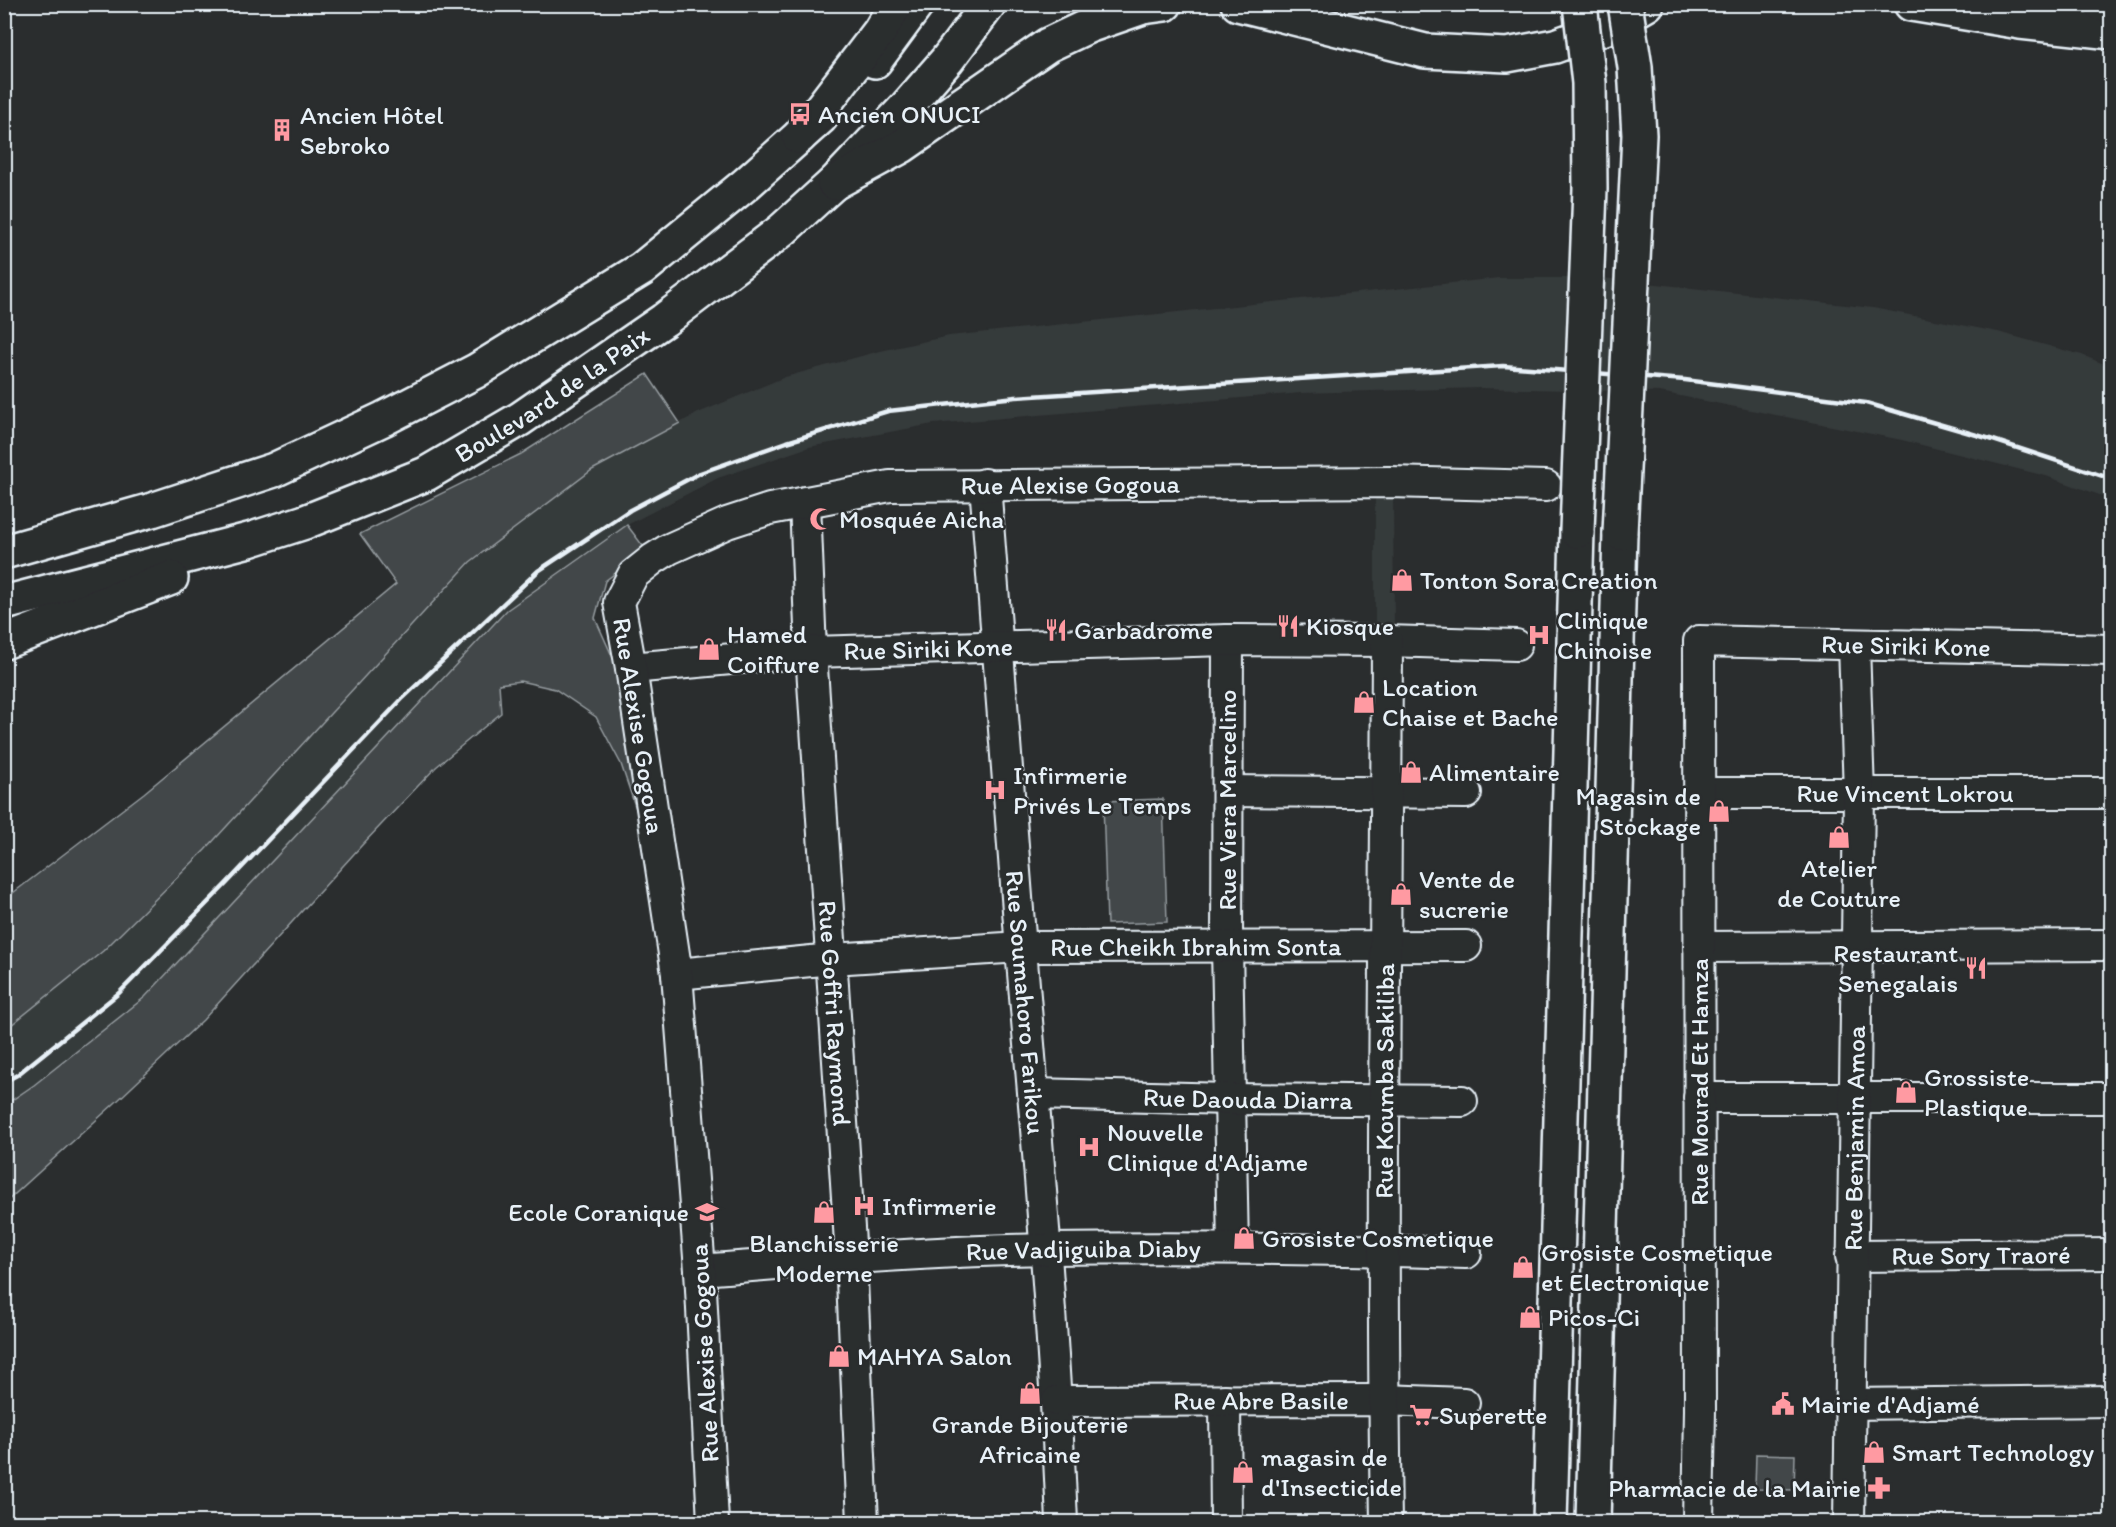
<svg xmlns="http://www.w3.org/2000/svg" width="2116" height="1527" font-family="Itim,sans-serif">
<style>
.built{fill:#363a3b}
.grass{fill:#424648;stroke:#959ca0;stroke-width:1.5}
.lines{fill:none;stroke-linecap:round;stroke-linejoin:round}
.minor-casing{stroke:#e8f1f8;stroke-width:34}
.major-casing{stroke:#e8f1f8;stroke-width:38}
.highway-casing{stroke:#e8f1f8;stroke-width:38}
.minor{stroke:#2a2d2e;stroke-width:30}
.major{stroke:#2a2d2e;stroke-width:33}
.highway{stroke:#2a2d2e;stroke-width:33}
.rail{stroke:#e8f1f8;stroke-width:4.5}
.highway-bridge-casing{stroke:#e8f1f8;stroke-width:38;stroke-linecap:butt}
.highway-bridge{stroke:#2a2d2e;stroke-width:33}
.labels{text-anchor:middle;stroke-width:5;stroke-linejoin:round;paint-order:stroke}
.poi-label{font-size:26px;fill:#e8f1f8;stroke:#2a2d2e;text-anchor:start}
.street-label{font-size:26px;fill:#e8f1f8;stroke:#2a2d2e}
</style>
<rect width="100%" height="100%" fill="#2a2d2e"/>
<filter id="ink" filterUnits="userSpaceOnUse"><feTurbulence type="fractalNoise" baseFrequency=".0167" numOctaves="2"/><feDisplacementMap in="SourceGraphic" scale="12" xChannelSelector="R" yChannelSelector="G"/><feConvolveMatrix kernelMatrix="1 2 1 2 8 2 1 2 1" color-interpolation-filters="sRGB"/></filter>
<g filter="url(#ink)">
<path class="built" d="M1499 278H1602L1873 308 1998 332 2082 355 2111 367V499L2046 476 1902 440 1660 392 1480 388 1301 393 933 424 809 447 718 478 627 525 507 610 145 997 34 1085 5 1105V1030L103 951 205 850 470 562 592 470 698 413 785 377 876 352 949 336Z
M1375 494H1393L1394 630 1375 629Z"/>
<path class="grass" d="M647 374 680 423 592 470 470 562 205 850 103 951 5 1030V899L144 793 396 584 360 534 521 454Z
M627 525 646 550 605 581 595 618 613 658 645 684 665 977 646 839 621 764 596 717 555 689 520 681 499 684 501 713 436 767 362 845 203 1020 115 1103 5 1203V1105L34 1085 145 997 507 610Z
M1163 799 1167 922 1107 924 1103 801Z
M1756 1454 1795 1455 1794 1490 1755 1489Z"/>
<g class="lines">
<g class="minor-casing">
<g id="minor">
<path id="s1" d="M985 484C998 639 1008 794 1021 949 1037 1140 1054 1331 1062 1522"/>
<path id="s2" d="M805 502 811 652 851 1258 863 1522"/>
<path d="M1228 640 1227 947 1233 1248"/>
<path id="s3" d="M631 668 811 652 1228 640 1387 641 1516 645"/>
<path d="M1228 791 1466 793"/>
<path id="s4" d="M1699 793H2112"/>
<path d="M1699 947 2112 945"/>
<path id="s5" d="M677 974 832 959 1021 947 1466 946"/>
<path id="s6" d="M1034 1094 1229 1099 1462 1101"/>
<path d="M1699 1098H2112"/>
<path id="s7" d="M1851 1256 2112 1254"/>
<path id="s8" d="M700 1270C816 1261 932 1251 1049 1249 1188 1247 1327 1249 1466 1253"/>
<path d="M1225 1400 1226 1522"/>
<path id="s9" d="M1057 1401 1384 1400 1464 1403"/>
<path d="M1849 1404 2112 1401"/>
<path id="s10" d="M713 1522 700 1270 677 974 631 668 619 602 633 575 653 559 669 549 727 523 770 509 890 486 1390 482 1546 486"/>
<path id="s11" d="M1386 1522C1381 1229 1386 935 1387 641"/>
<path id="s12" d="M1698 1522 1700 1410 1699 641 2112 650"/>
<path id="s13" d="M1849 1522 1859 794 1854 645"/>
</g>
</g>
<g class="major-casing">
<g id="major">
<path d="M1911 4 2020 22 2112 32"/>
<path d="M2101 4 2112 6"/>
<path d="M875 61 917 4"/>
<path d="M4 552 152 510 274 470 383 419 476 371 642 269 746 184 821 117"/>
<path id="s14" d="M4 603 249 540 305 522 426 474 520 419 664 320 781 231 834 183 906 107 947 60 989 4"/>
<path d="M4 642 171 578"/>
</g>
</g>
<g class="highway-casing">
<path id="highway" d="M1238 4 1425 51 1507 55 1555 46 1607 27 1647 4
M799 137 880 31 896 4
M834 183 902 146 1048 45 1088 26 1143 7 1165 4
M1550 1522 1577 531
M1593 1522 1620 533"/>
</g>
<use href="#minor" class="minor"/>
<use href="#major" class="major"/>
<use href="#highway" class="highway"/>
<path class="rail" d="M4 1082 17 1075 119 993 226 884 403 698 538 571 630 510 700 473 787 442 888 411 1016 397 1503 366 1685 380 1866 403 1987 438 2112 479"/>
<g class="highway-bridge-casing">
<path id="highway-bridge" d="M1577 531 1590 189 1589 83 1580 4
M1620 533 1639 135 1635 67 1625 4"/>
</g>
<use href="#highway-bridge" class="highway-bridge"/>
</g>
</g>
<defs>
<g id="bus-bare" transform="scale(1.8)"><path d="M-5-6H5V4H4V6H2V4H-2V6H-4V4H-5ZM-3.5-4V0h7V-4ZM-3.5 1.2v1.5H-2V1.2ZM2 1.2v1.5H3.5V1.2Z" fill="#ff9aa2" stroke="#2a2d2e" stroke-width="2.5" paint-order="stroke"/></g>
<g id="building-bare" transform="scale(1.8)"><path d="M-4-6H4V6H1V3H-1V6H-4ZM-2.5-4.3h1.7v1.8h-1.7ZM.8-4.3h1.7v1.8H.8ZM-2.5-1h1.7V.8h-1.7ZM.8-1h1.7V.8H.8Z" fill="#ff9aa2" stroke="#2a2d2e" stroke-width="2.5" paint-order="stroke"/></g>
<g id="mosque-bare" transform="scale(1.8)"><path d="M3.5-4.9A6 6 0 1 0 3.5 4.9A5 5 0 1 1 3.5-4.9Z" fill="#ff9aa2" stroke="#2a2d2e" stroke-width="2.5" paint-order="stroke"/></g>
<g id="shop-bare" transform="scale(1.8)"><path d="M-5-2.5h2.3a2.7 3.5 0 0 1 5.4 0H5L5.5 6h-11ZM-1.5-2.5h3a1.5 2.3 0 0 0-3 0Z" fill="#ff9aa2" stroke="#2a2d2e" stroke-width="2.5" paint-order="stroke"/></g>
<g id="restaurant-bare" transform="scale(1.8)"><path d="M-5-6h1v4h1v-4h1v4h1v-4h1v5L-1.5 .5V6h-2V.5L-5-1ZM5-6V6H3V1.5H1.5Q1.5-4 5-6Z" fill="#ff9aa2" stroke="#2a2d2e" stroke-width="2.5" paint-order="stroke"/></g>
<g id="hospital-bare" transform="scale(1.8)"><path d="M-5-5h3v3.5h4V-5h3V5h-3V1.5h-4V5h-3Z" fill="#ff9aa2" stroke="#2a2d2e" stroke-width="2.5" paint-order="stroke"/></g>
<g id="school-bare" transform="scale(1.8)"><path d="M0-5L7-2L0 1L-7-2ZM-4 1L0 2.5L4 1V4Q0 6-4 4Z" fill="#ff9aa2" stroke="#2a2d2e" stroke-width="2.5" paint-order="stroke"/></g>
<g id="civic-bare" transform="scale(1.8)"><path d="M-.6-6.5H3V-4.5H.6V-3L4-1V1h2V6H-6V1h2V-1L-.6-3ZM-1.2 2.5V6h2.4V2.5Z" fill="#ff9aa2" stroke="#2a2d2e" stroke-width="2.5" paint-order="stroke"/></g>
<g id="supermarket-bare" transform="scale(1.8)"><path d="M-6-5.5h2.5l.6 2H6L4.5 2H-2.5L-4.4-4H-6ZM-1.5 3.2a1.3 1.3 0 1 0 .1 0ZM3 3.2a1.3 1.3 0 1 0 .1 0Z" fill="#ff9aa2" stroke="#2a2d2e" stroke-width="2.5" paint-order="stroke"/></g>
<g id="pharmacy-bare" transform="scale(1.8)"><path d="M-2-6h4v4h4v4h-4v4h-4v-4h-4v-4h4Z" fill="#ff9aa2" stroke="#2a2d2e" stroke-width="2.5" paint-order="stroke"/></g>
</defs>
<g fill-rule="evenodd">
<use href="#bus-bare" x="800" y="114"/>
<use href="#building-bare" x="282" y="130"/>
<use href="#mosque-bare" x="821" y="519"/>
<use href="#shop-bare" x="1402" y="580"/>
<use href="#restaurant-bare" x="1288" y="626"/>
<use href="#restaurant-bare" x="1056" y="630"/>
<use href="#hospital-bare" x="1539" y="635"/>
<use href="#shop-bare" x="709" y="649"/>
<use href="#shop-bare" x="1364" y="702"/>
<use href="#shop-bare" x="1411" y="772"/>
<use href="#hospital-bare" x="995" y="790"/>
<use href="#shop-bare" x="1719" y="811"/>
<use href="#shop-bare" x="1839" y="837"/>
<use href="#shop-bare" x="1401" y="894"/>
<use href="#restaurant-bare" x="1976" y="968"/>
<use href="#shop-bare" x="1906" y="1092"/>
<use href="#hospital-bare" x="1089" y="1147"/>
<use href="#hospital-bare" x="864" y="1206"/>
<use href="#school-bare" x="707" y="1212"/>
<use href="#shop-bare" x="824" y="1212"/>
<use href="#shop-bare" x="1244" y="1238"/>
<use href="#shop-bare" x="1523" y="1267"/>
<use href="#shop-bare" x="1530" y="1317"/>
<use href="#shop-bare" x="839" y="1356"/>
<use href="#shop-bare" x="1030" y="1393"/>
<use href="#civic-bare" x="1783" y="1404"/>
<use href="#supermarket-bare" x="1421" y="1415"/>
<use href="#shop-bare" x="1874" y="1452"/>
<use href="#shop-bare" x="1243" y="1472"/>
<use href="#pharmacy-bare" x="1879" y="1488"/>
</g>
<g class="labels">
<g class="poi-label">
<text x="818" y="123">Ancien ONUCI</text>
<text x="300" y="124">Ancien Hôtel<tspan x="300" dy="30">Sebroko</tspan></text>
<text x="839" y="528">Mosquée Aicha</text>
<text x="1420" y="589">Tonton Sora Creation</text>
<text x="1557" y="629">Clinique<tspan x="1557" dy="30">Chinoise</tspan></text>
<text x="1306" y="635">Kiosque</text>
<text x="1074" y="639">Garbadrome</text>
<text x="727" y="643">Hamed<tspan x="727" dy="30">Coiffure</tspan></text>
<text x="1382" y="696">Location<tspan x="1382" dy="30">Chaise et Bache</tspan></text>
<text x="1429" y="781">Alimentaire</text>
<text x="1013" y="784">Infirmerie<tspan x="1013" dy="30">Privés Le Temps</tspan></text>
<text x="1701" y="805" text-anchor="end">Magasin de<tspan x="1701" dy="30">Stockage</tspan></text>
<text x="1839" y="877" text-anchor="middle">Atelier<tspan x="1839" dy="30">de Couture</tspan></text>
<text x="1419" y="888">Vente de<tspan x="1419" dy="30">sucrerie</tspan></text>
<text x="1958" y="962" text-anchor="end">Restaurant<tspan x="1958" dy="30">Senegalais</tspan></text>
<text x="1924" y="1086">Grossiste<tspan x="1924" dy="30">Plastique</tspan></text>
<text x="1107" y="1141">Nouvelle<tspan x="1107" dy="30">Clinique d'Adjame</tspan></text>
<text x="882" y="1215">Infirmerie</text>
<text x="689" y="1221" text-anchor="end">Ecole Coranique</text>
<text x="1262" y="1247">Grosiste Cosmetique</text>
<text x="824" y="1252" text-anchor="middle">Blanchisserie<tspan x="824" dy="30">Moderne</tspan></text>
<text x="1541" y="1261">Grosiste Cosmetique<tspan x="1541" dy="30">et Electronique</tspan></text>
<text x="1548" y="1326">Picos-Ci</text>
<text x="857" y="1365">MAHYA Salon</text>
<text x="1801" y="1413">Mairie d'Adjamé</text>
<text x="1439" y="1424">Superette</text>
<text x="1030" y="1433" text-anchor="middle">Grande Bijouterie<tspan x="1030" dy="30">Africaine</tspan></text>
<text x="1892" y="1461">Smart Technology</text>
<text x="1261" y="1466">magasin de<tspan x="1261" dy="30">d'Insecticide</tspan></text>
<text x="1861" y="1497" text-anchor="end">Pharmacie de la Mairie</text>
</g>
<g class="street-label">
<text dy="9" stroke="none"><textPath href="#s14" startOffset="591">Boulevard de la Paix</textPath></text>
<text dy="9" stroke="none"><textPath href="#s10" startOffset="1412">Rue Alexise Gogoua</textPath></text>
<text dy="9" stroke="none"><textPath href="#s12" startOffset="1088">Rue Siriki Kone</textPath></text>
<text dy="9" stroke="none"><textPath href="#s3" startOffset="298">Rue Siriki Kone</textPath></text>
<text transform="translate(639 726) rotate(81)" y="9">Rue Alexise Gogoua</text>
<text dy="9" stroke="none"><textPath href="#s4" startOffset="206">Rue Vincent Lokrou</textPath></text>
<text transform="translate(1227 800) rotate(-90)" y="9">Rue Viera Marcelino</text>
<text dy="9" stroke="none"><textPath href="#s5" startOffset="520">Rue Cheikh Ibrahim Sonta</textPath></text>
<text dy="9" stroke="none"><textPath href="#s1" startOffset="520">Rue Soumahoro Farikou</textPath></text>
<text dy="9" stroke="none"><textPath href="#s2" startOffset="512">Rue Goffri Raymond</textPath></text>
<text dy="9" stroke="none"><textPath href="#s11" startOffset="441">Rue Koumba Sakiliba</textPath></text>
<text transform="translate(1699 1082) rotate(-90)" y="9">Rue Mourad Et Hamza</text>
<text dy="9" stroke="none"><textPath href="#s6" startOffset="214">Rue Daouda Diarra</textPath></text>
<text dy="9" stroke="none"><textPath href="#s13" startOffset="384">Rue Benjamin Amoa</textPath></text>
<text dy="9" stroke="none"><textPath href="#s8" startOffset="384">Rue Vadjiguiba Diaby</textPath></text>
<text dy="9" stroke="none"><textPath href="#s7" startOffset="130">Rue Sory Traoré</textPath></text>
<text transform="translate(704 1353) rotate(-93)" y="9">Rue Alexise Gogoua</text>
<text dy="9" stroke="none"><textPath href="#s9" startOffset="204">Rue Abre Basile</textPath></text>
</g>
</g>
<rect width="2116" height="1527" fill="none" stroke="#2a2d2e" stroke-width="24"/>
<rect x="12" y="12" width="2092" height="1503" fill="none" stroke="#e8f1f8" stroke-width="2" filter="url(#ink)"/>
</svg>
